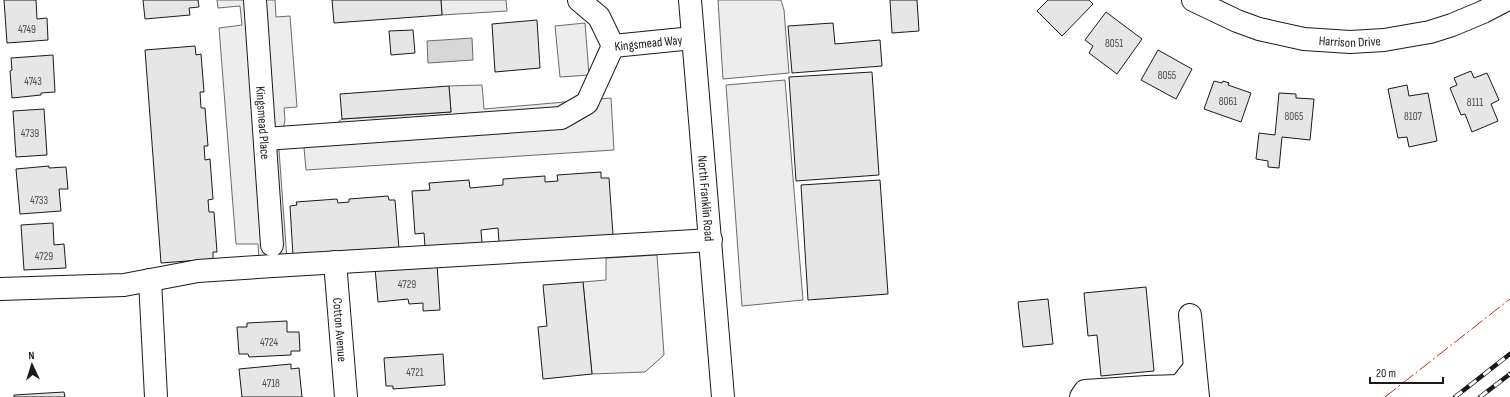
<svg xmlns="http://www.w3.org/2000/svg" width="1510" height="397" font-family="'Sofia Sans Condensed',sans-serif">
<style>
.built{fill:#ededed;stroke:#6a6a6a}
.water{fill:#d7d7d7;stroke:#6a6a6a}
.building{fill:#e6e6e6;stroke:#1a1a1a}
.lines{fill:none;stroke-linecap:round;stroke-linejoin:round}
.minor-casing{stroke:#1a1a1a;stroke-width:24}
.major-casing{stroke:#1a1a1a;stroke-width:24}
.minor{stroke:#fff;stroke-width:22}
.major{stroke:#fff;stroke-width:22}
.rail-casing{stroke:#1a1a1a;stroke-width:4.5}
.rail{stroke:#fff;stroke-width:3;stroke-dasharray:9;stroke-linecap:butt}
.power{stroke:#c62828;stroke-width:1;stroke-dasharray:14 3 2 3;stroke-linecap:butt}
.labels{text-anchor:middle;stroke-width:3;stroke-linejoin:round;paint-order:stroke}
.number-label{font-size:11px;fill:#4d4d4d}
.street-label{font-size:13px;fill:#1a1a1a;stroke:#fff}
</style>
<rect width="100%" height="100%" fill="#fff"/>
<path class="built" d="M217 0H275L276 17 290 16 297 107 284 108 285 120 279 150 287 260 259 261 258 244H236L219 28 242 25 240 6 218 8Z
M441 0H506L507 11 442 15Z
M718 0H781L784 10 789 73 723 79Z
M585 23 589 75 560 77 555 26Z
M785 80 803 300 742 306 726 85Z
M482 85 484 109 611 98 614 150 306 170 304 148 342 119 451 112 449 86Z
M657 255 664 355 645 372 592 374 583 282 606 280V258Z"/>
<path class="water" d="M472 38 473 60 428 63 427 41Z"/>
<path class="building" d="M4 0H36L37 19 47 18 48 40 7 43Z
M143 0H198L199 7 189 8 190 15 145 19Z
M332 0H441L442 15 334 23Z
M890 0H917L919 31 892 33Z
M1048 0H1089L1093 4 1062 36 1037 11Z
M1106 12 1142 39 1117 74 1089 53 1093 46 1085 40Z
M537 20 540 68 495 72 492 24Z
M833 23 835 44 880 40 882 66 792 73 788 26Z
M413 30 415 53 391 55 389 31Z
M195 46 196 55 201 54 204 92H200L201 108H205L208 146H204L205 160 210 159 213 199 208 200 209 212H214L217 252H213V259L161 263 145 50Z
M1158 50 1192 69 1176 99 1141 80Z
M53 55 55 92 41 93V95L12 98 10 71 12 70 11 58Z
M1471 71 1474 78 1487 73 1499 100 1491 104 1498 121 1472 132 1465 114 1461 115 1450 88 1457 85 1454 78Z
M872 72 879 175 796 181 789 77Z
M1214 81 1222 83 1223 81 1229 83 1228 85 1251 93 1241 122 1204 109Z
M1407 85 1409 96 1428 93 1437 141 1409 147 1407 137 1398 138 1388 89Z
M449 86 451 112 342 119 340 94Z
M1279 93 1296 94V98L1314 99 1310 140 1282 137 1279 168 1268 167V161L1256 159 1259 133 1275 135Z
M44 109 47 155 16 157 13 111Z
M49 166V168L66 167 68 189H59L61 211 20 214 16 169Z
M601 172V178H609L613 235 499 243 498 228 481 230 482 243 425 247 424 233 415 234 412 191 430 190 429 183 469 180 470 188 503 185V179L545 176V182L558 181 557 175Z
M880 180 888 294 808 300 801 185Z
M388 196 389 200H395L399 249 293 256 290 206 297 205 296 202 337 199 338 203 349 202V199Z
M53 223 54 245 64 244 66 268 24 270 21 225Z
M437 264 440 310 423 311V303L409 304 408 299 378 302 375 268Z
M583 282 592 374 543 379 538 327 547 326 543 285Z
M1146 287 1154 371 1101 376 1097 335 1088 336 1084 293Z
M1048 299 1053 344 1023 347 1018 302Z
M287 321V332H299L300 351H291V355L249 357 248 354H239L237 327H247V323Z
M443 354 445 385 393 389V386H386L384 358Z
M291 364V369L299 368 302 397H242L239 369Z
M64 392 65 397H14V395Z"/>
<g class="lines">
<g class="minor-casing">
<g id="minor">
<path id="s1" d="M255 0 272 245"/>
<path id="s2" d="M579 0 599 17 613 46 693 38"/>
<path id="s3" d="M1193 0 1237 21 1259 29 1304 39 1350 42 1384 40 1430 32 1452 25 1483 12 1506 0"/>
<path d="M265 139 561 118 587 103 613 46"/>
<path id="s4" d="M335 262 346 397"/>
<path d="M150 280 156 397"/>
<path d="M0 289 124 285 198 271 273 266 711 240"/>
<path d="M1190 315 1195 367"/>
<path d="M1180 386 1195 367 1198 397"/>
<path d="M1081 397 1085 391 1147 387 1180 386 1188 397"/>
</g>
</g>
<g class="major-casing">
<g id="major">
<path id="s5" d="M690 0 723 397"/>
</g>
</g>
<use href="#minor" class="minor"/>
<use href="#major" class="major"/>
<g class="rail-casing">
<path id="rail" d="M1455 397 1510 354
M1480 397 1510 374"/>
</g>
<use href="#rail" class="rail"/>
<path class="power" d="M1385 397 1510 299"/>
</g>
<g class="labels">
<g class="number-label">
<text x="27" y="33">4749</text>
<text x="1114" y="47">8051</text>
<text x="1167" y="79">8055</text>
<text x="33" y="85">4743</text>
<text x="1228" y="105">8061</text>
<text x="1475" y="106">8111</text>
<text x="1294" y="120">8065</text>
<text x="1413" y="120">8107</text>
<text x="30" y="137">4739</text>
<text x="39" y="204">4733</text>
<text x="44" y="260">4729</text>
<text x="407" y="288">4729</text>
<text x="269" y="346">4724</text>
<text x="415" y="376">4721</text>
<text x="271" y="387">4718</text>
</g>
<g class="street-label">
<text dy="5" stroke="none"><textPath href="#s2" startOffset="94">Kingsmead Way</textPath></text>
<text dy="5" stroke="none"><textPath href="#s3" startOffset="164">Harrison Drive</textPath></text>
<text dy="5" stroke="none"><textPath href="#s1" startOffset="123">Kingsmead Place</textPath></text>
<text dy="5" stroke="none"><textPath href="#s5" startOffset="199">North Franklin Road</textPath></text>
<text dy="5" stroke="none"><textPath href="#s4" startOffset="68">Cotton Avenue</textPath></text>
</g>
</g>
<g transform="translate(32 365) rotate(356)" stroke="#ffffff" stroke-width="3" paint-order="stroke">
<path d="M0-3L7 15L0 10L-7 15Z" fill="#1a1a1a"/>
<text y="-6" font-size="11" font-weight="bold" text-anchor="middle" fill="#1a1a1a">N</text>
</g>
<path d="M1370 377v6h73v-6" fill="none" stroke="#1a1a1a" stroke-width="2"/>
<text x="1376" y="377" font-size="12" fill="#1a1a1a" stroke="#ffffff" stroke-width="3" paint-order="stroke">20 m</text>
</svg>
